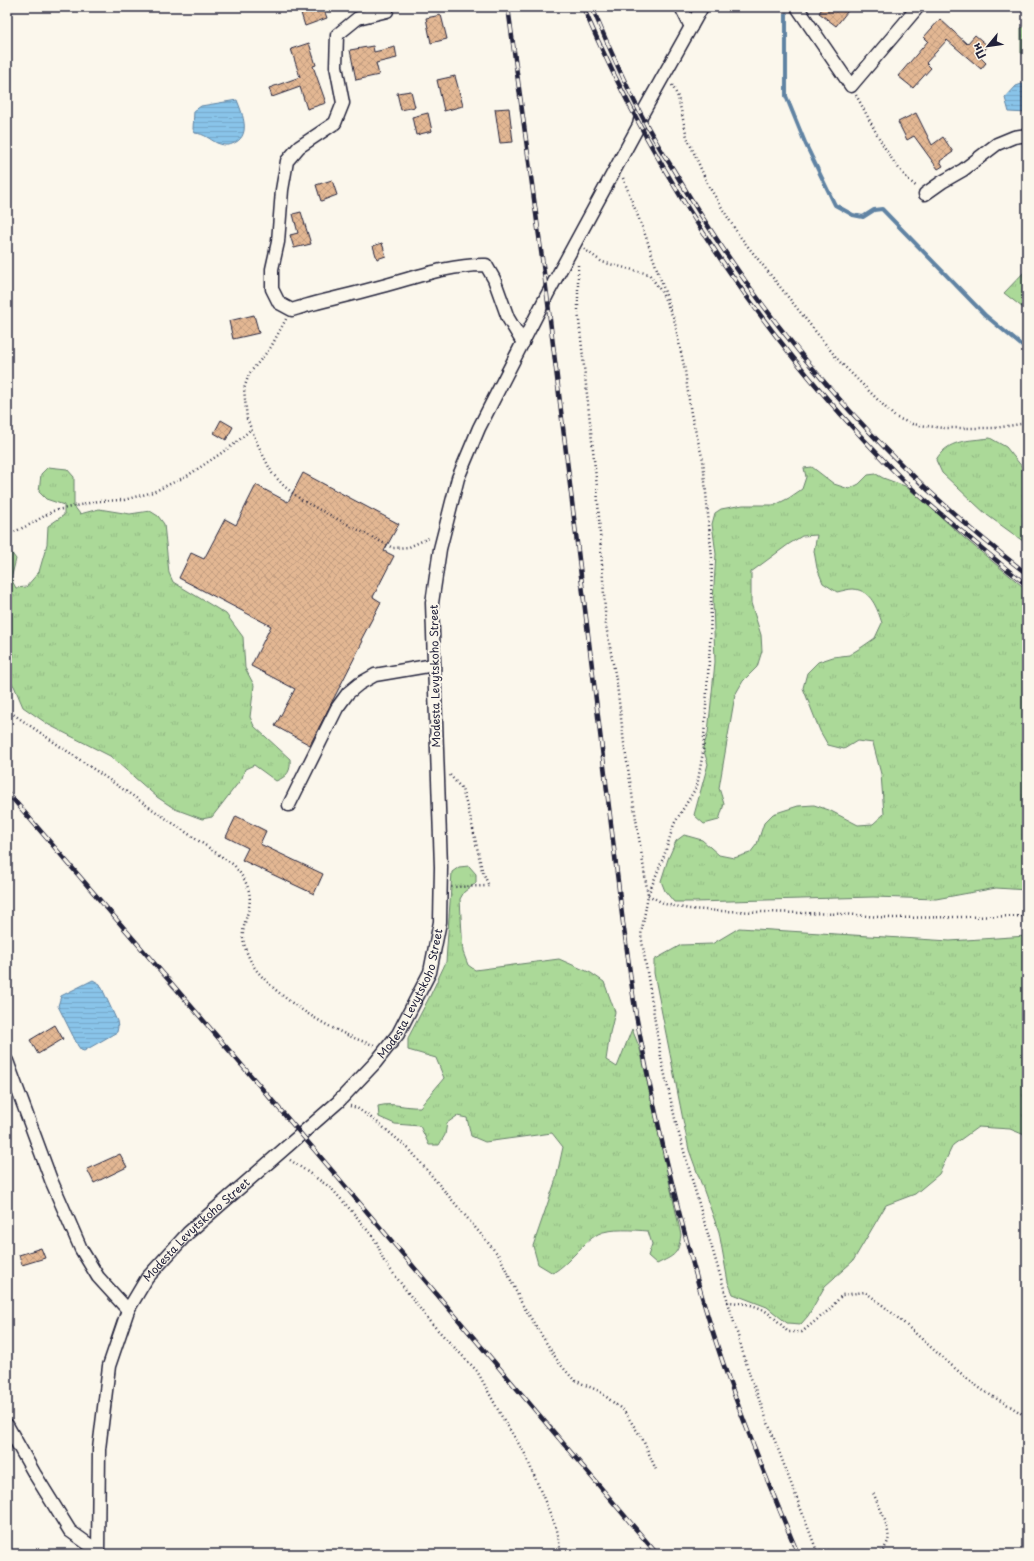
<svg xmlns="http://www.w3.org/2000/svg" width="1034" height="1561" font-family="'Playpen Sans',sans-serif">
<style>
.grass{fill:url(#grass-tufts);stroke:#667e6a}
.water{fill:url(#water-rules);stroke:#6083a3}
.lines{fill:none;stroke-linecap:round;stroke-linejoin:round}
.stream{stroke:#6083a3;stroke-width:4}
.building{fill:url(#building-cross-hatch);stroke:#22223b}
.minor-casing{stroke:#22223b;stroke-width:15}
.path{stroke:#22223b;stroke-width:2.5;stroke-dasharray:1 3;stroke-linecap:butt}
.minor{stroke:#fbf7ec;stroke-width:12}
.rail-casing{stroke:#22223b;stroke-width:4.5}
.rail{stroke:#fbf7ec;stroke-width:3;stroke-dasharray:9;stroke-linecap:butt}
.labels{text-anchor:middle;stroke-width:4;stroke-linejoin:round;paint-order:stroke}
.street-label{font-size:11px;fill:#22223b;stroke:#fbf7ec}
</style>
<defs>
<pattern id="grass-tufts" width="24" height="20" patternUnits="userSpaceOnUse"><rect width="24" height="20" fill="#abd998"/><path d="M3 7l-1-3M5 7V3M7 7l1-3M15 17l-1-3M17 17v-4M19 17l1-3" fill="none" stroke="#93ba84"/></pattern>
<pattern id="water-rules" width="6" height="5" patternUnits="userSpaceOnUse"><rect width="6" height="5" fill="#89c4e9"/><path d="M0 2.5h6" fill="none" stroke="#76a8c9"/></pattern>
<pattern id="building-cross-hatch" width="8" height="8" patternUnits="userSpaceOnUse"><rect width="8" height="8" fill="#e3b793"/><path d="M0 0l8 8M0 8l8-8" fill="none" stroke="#c29d80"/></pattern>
</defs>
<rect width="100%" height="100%" fill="#fbf7ec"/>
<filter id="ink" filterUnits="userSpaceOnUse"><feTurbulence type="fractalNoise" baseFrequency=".025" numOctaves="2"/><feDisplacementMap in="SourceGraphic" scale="8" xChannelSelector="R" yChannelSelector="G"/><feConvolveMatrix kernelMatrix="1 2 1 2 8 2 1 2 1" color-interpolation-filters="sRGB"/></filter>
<g filter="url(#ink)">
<path class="grass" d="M1027 26V54L1021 53V28Z
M1027 269V311L1004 293Z
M990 438 1006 447 1027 473V544L987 515 942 473 936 460C948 439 968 441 990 438Z
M48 467 67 469 74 477V506L80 514 99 509 130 514 150 511 158 516 164 524 169 573 173 582 226 614 243 637 245 668 254 685 250 717 254 726 290 759C291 771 288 776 276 781L254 765 245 769 242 778 212 817 202 819 175 809 157 797 110 756 49 725 23 707 14 686 7 677V552L10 551 16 559 11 579 16 588 26 587 39 572 47 544 48 526 64 515V505L46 499 39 492 41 474Z
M812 467 834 484 849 489 859 484 868 475 876 474 883 478 905 486 926 503 963 537 1027 590V890L996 888 936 899 873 897 695 902H674L665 891 661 881 668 859 676 841 684 835 702 840 719 855 734 858 750 853 757 844 764 823 773 814 798 806 814 805 829 810 858 825 873 824 884 814 881 774 873 743 857 741 844 749 828 745 820 731 803 688 807 673 818 662 833 657 849 655 862 647 875 638 882 623C877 608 871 590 853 589 848 589 842 591 837 592L823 583 817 568 814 551 817 535 802 536 789 544 751 572V603L761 635 762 651 757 667 743 681 735 695 719 788 724 804 719 820 704 824 694 815 708 764 703 748 708 733 715 662 713 601 716 554 712 524 715 513 721 509 743 505H775L789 498 802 489 806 477 804 468Z
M469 866 476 874V883L464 892 460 899 463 952 468 965 475 970 559 959 591 973 604 982 615 1012 610 1033 606 1060 617 1067 632 1029 640 1049 681 1235C678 1255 675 1255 657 1264L648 1256 652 1244 648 1231C636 1230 609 1228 598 1234 582 1243 571 1262 553 1273L538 1264 533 1246 556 1179 563 1147 552 1133 485 1142 471 1136 467 1118 457 1116 447 1123 445 1135 439 1145H429L420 1126 395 1124 379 1117 378 1106C394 1102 404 1108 420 1107L444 1078 436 1058 408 1050V1038L430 996 446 962 452 872 459 867Z
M739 928 950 941 1027 936V1136L1010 1129 978 1127 953 1145 939 1174 915 1194 886 1205 853 1261 825 1286 808 1316 801 1324 787 1323 767 1307 733 1294 728 1282 719 1232 689 1150 654 973V960L681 945 712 944Z"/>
<path class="water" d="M1027 82V113L1009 112 1005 98 1016 86Z
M237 100C243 115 252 137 232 144 228 146 222 145 217 143 209 139 205 134 195 133L193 129 194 111 201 106Z
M93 980 100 984 117 1021 118 1027 117 1032 84 1051 81 1050 78 1046 58 1006 61 996Z"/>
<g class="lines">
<path class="stream" d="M786 14V96L806 145 835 205 853 215 863 217 874 210 882 209 985 315 1027 350"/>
</g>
<path class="building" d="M308 7H323L327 18 305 26 300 10Z
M823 7H851L836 26 819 13Z
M441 15 447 39 431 43 426 18Z
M940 19 967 44 975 35 988 46 979 56 986 63 981 69 947 40 926 63 931 68 913 88 898 76 928 41 924 37Z
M309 43 316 65 313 66 326 103 307 109 300 87 272 97 269 88 300 77 291 49Z
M373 46 374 52 395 47 397 58 376 63 379 75 356 80 350 50Z
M455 76 463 106 444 111 437 80Z
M411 91 415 107 401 110 397 93Z
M509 108 513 142 500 143 495 109Z
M428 113 432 131 416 135 412 117Z
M916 113 932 145 943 137 953 152 940 161 943 166 938 169 914 136 907 140 898 122Z
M332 180 337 195 321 201 316 185Z
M301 212 311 244 294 248 290 235 298 233 293 214Z
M382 243 386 256 377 259 373 246Z
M254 315 259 333 233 339 229 321Z
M221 420 233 427 226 440 214 433Z
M303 473 399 524 384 551 394 556 373 597 381 602 361 640 363 641 310 745 275 726 295 689 251 666 271 626 179 578 191 553 204 559 225 519 236 525 256 485 288 502Z
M236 816 266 831 260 844 323 874 314 894 242 860 248 848 226 837Z
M55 1025 63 1039 38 1054 30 1040Z
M120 1154 127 1167 94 1183 87 1169Z
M41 1248 45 1258 22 1265 19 1255Z"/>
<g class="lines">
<g class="minor-casing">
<g id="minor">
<path d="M681 7 691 27"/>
<path d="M797 7 851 86 918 7"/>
<path d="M387 11 358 18 337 35 336 66 343 103 335 123 299 147 287 161 282 190 278 242 272 269V289L279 303 292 310C319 301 347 296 375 288 410 279 450 264 486 265L494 279 508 318 523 343"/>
<path d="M925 194 942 182 963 170 997 144 1014 137 1027 135"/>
<path d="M289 805 337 708 348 693 359 684 375 675 434 665"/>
<path d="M7 1061 51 1180 81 1249 98 1277 128 1310"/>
<path d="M7 1425 34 1473 70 1531 98 1551"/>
<path id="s1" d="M98 1554 99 1449 109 1366 128 1310 147 1278 188 1233 338 1102 375 1063 398 1034 430 972 440 922 441 867 432 603 440 549 458 478 479 428 547 295 639 125 641 116 702 7"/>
</g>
</g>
<path class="path" d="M672 85 678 97 687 137 708 185 738 234 839 361 895 417 912 424 943 428H995L1027 423
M856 95C873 125 890 166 917 187
M623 178 646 237 670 307
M584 249 602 262 649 274 661 291 674 319 685 371 691 414 703 460 712 558 710 645 703 752 697 786 674 824 664 856 648 895 641 935 661 1058 677 1127 699 1204 749 1373 818 1554
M578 265V311L597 487 606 626 617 685 624 743 648 895
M286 319 271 347 249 374 244 389 247 419 258 445 272 473 285 487 303 501 393 548 409 547 431 537
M7 535 29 525 53 511 98 501 124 500 153 492 187 476 214 458 236 443 251 429
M7 710 234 865C247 882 254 893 247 915 245 923 242 931 243 939 245 950 251 964 258 972 284 1003 336 1034 374 1045
M450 775 462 789 471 820 482 870 489 886 451 887
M648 895 665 904 689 909 720 911 844 914 891 918 1027 916
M350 1106 357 1108 377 1122 410 1150 500 1257 522 1304 559 1363 574 1380 599 1391 624 1411 643 1440 657 1472
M290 1160 331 1188 356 1216 376 1241 384 1261 430 1322 477 1371 502 1417 525 1454 557 1530 561 1554
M727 1302C759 1304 766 1308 788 1332H802L830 1309 842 1295 865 1292C906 1321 940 1359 981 1389 995 1399 1013 1406 1027 1418
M816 1550 868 1553 882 1552C884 1549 887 1544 888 1541 891 1530 878 1503 873 1493"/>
<use href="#minor" class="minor"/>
<g class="rail-casing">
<path id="rail" d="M508 7 547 295 623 923C628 954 631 984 636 1015 654 1113 677 1211 705 1307 730 1391 764 1473 798 1554
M583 7C659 183 767 345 903 480 936 512 974 541 1009 571L1027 585
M592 7C607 43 624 82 642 116 651 134 662 152 673 169 764 325 883 463 1027 574
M7 792 301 1134 657 1554"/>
</g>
<use href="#rail" class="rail"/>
</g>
</g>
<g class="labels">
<g class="street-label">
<text transform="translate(435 676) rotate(-91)" y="4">Modesta Levytskoho Street</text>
<text dy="4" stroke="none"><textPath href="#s1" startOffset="678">Modesta Levytskoho Street</textPath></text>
<text dy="4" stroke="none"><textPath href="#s1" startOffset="354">Modesta Levytskoho Street</textPath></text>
</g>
</g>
<rect width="1034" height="1561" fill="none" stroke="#fbf7ec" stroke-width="24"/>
<rect x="12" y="12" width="1010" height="1537" fill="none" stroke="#22223b" stroke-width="1.5" filter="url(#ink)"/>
<g transform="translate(988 46) rotate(241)" stroke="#fbf7ec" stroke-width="3" paint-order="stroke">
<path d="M0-3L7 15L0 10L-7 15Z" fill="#22223b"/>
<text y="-6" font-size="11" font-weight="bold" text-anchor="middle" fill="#22223b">Пн</text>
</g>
</svg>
